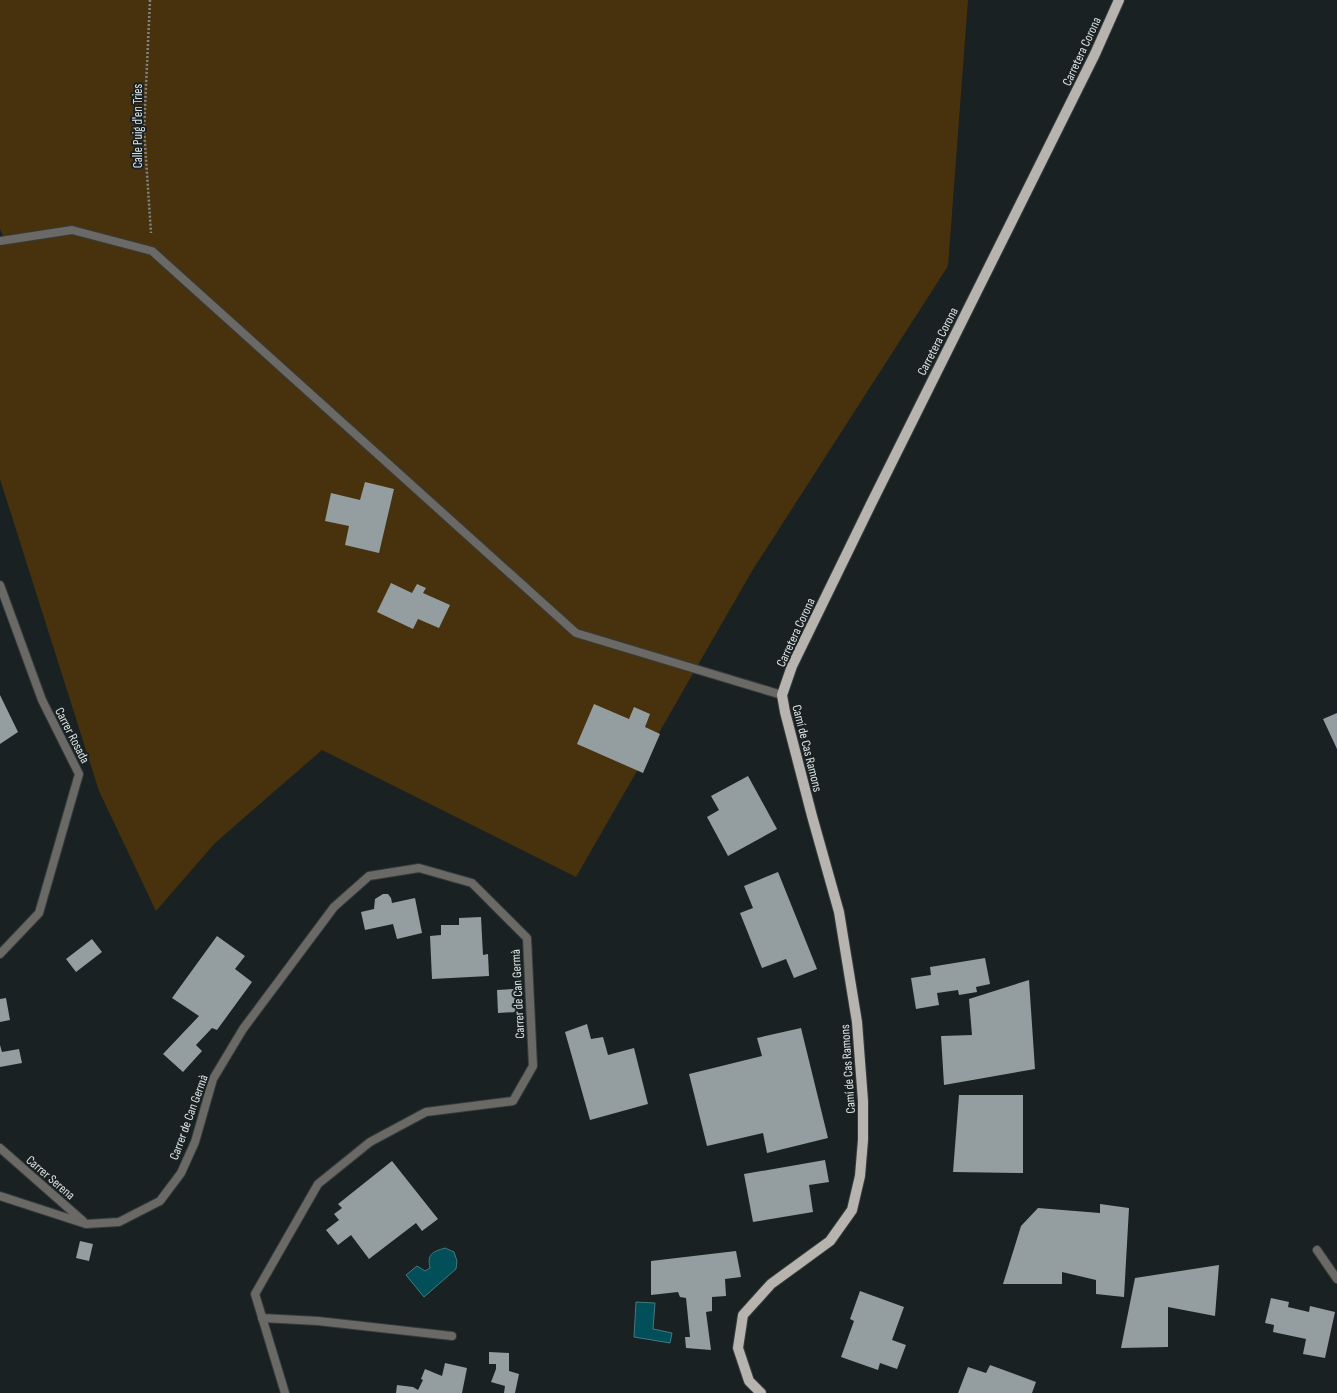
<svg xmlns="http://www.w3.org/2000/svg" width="1337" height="1393" font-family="'Sofia Sans Condensed',sans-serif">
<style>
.green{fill:#48320d}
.water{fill:#024e59;stroke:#437a82}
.building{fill:#949d9f}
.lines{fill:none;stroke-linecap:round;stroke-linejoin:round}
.service-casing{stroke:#353c3d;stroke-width:10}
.minor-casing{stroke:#353c3d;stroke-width:10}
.primary-casing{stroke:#353c3d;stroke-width:12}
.path{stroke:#7f8586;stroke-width:2.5;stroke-dasharray:2 2;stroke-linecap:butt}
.service{stroke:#6b6966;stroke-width:8}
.minor{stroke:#6b6966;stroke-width:8}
.primary{stroke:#b7b3ae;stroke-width:10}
.labels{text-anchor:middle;stroke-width:4;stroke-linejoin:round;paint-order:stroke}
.street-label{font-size:13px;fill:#dce1e2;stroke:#1a2122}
</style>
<rect width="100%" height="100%" fill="#1a2122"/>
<path class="green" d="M0 0H968L948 266 752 571 576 877 322 750 215 843 156 911 99 791 0 479V243L5 240 0 229Z"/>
<path class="water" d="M445 1248 454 1252 457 1261 456 1269 424 1297 406 1275 417 1266 425 1271 430 1268C427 1254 432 1252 445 1248Z
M636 1302 655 1303 653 1329 672 1333 670 1343 634 1337Z"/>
<path class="building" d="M365 482 394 489 379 553 345 545 349 526 325 521 331 493 360 500Z
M391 583 412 593 417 584 426 588 423 593 450 605 439 628 418 619 413 629 377 612Z
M0 695 18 732 0 744Z
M594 704 629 719 634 707 650 714 645 727 660 734 643 773 577 744Z
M1337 713V749L1323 719Z
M748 776 777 829 728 856 707 817 719 810 711 796Z
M778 872 817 969 794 978 786 959 762 968 740 913 753 908 744 886Z
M383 894H388L391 898 392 903 415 898 422 933 397 939 393 924 365 930 361 912 374 909 375 899Z
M481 917 483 955 488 954 489 976 432 979 430 936 441 935V925H459V918Z
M217 936 245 956 235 969 252 982 217 1030 212 1028 196 1045 202 1051 183 1072 163 1054 199 1016 172 998Z
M92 939 102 952 76 972 66 959Z
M985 958 990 984 976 987 977 992 959 995 958 990 937 993 939 1005 916 1009 911 978 931 975 930 967Z
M1029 980 1035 1069 944 1085 941 1036 972 1035 969 999Z
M514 989 516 1012 498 1013 497 990Z
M6 998 10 1020 0 1022V999Z
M587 1024 591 1039 603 1037 608 1055 634 1048 648 1104 590 1120 565 1032Z
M801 1028 828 1138 767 1153 763 1133 707 1146 689 1074 762 1056 757 1038Z
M0 1045 2 1052 19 1049 22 1063 0 1067Z
M959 1095H1023V1173L953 1172Z
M825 1160 829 1182 809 1185 813 1212 753 1222 744 1174Z
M392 1161 438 1219 422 1231 416 1223 369 1259 351 1235 338 1245 326 1230 339 1220 334 1214 342 1208 338 1204Z
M1100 1204 1129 1208 1124 1297 1096 1294V1280L1062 1272V1284H1003L1021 1226 1038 1208 1100 1213Z
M80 1241 93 1244 89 1261 76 1258Z
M736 1251 741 1277 725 1279 726 1296 712 1297V1311L706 1312 711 1350 686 1348 685 1337H690L686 1298 680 1297 678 1292 651 1295V1261Z
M1219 1265 1215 1316 1168 1307V1347L1121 1348 1135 1278Z
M860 1291 904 1307 892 1340 906 1345 897 1369 880 1363 878 1370 841 1357 854 1321 850 1319Z
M1271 1298 1289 1302 1288 1307 1309 1312 1310 1306 1335 1312 1325 1358 1303 1354 1306 1339 1273 1332 1274 1325 1265 1323Z
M489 1352 509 1353V1371L519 1374 515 1393H504L505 1386 491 1382 496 1369V1364H489Z
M445 1363 467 1368 462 1393H396L397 1385 413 1387 418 1390 423 1380 421 1379 425 1369 442 1376Z
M990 1365 1036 1382 1032 1393H958L968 1367 986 1373Z"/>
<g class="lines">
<g class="service-casing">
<path id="service" d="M262 1318 318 1321 452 1336"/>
</g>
<g class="minor-casing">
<path id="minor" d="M0 241 72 230 152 251 576 633 782 695
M0 585 42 700 79 774 39 913 0 954
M0 1148 83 1221
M0 1196 86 1224 119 1222 160 1201 181 1173 195 1142 213 1079 243 1029 334 907 369 876 419 868 472 883 527 938 533 1066 513 1101 426 1112 370 1142 318 1184 255 1294 285 1393
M1317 1250 1337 1279"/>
</g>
<g class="primary-casing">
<path id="primary" d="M761 1393 749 1381 738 1348 743 1315 771 1284 830 1241 852 1210 860 1176 863 1140V1101L857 1022 839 912 812 816 785 712 782 695 792 666 870 506 1095 54 1119 0"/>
</g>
<path class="path" d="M150 0 144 129 151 233"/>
<use href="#service" class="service"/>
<use href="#minor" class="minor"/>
<use href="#primary" class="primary"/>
</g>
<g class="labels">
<g class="street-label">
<text transform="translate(1081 51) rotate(-65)" y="5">Carretera Corona</text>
<text transform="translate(137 126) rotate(-90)" y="5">Calle Puig d'en Tries</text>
<text transform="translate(937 341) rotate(-63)" y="5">Carretera Corona</text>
<text transform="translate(795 632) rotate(-65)" y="5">Carretera Corona</text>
<text transform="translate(73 735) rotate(63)" y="5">Carrer Rosada</text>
<text transform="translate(808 748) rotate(76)" y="5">Camí de Cas Ramons</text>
<text transform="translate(517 994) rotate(-93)" y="5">Carrer de Can Germà</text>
<text transform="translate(847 1069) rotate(-94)" y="5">Camí de Cas Ramons</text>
<text transform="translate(188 1117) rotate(-70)" y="5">Carrer de Can Germà</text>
<text transform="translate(51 1177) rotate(41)" y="5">Carrer Serena</text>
</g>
</g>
</svg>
